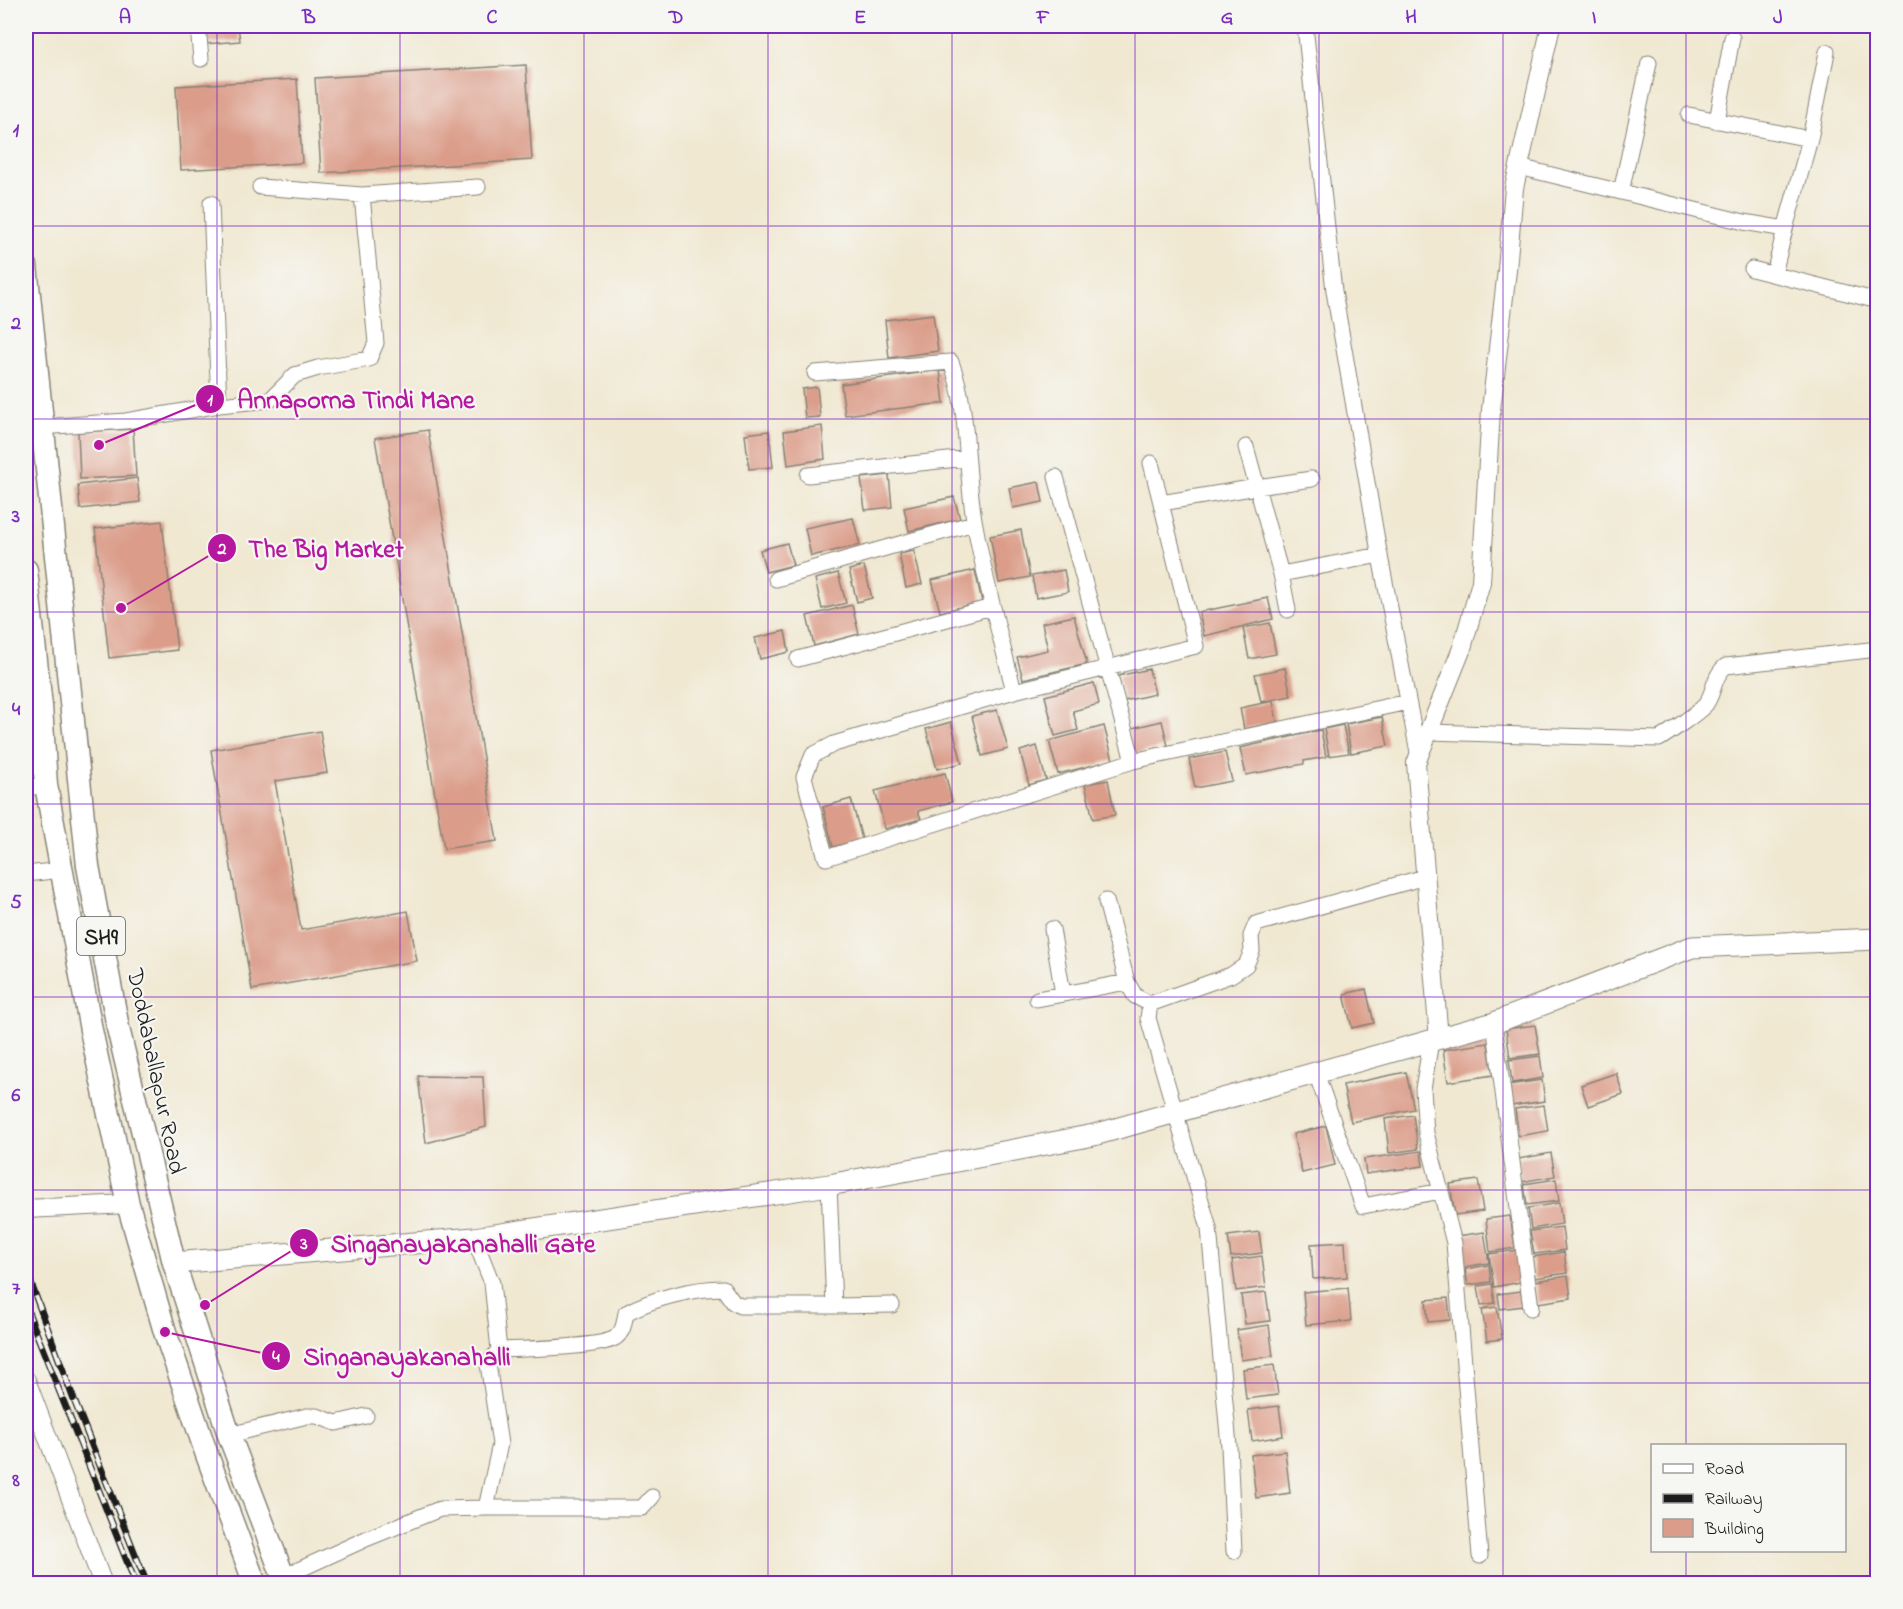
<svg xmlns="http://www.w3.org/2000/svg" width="1903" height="1609" font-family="'Indie Flower',sans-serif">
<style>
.building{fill:#db9d8a}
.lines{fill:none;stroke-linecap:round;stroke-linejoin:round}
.minor-casing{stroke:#868276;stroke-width:17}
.tertiary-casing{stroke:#868276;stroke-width:20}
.secondary-casing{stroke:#868276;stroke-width:23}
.primary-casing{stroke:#868276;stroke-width:25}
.minor{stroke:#fff;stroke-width:15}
.tertiary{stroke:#fff;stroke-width:18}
.secondary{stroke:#fff;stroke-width:21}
.primary{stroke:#fff;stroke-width:22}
.rail-casing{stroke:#1c1c1c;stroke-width:7}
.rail{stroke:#f6f6f2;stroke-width:4.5;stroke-dasharray:14;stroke-linecap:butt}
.grid{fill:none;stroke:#7b2cbf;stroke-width:1.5;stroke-opacity:0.55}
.labels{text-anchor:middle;stroke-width:4.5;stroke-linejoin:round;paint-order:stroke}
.shield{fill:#f6f6f2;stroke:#5d5d5c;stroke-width:1.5}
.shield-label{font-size:22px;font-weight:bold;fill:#1c1c1c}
.street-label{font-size:24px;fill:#1c1c1c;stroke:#f6f6f2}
.leader{fill:none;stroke:#b5179e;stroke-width:2}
.callout-dot{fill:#b5179e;stroke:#f6f6f2;stroke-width:2}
.mark-label{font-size:18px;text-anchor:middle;font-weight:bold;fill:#fff}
.callout-label{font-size:26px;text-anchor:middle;font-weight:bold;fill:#b5179e;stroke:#f6f6f2;stroke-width:4.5;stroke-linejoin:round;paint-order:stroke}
.neatline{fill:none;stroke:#7b2cbf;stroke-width:2}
.grid-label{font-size:20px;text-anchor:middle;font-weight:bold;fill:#7b2cbf}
</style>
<rect width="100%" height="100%" fill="#f6f6f2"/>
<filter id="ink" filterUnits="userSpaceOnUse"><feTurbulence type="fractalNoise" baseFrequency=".0167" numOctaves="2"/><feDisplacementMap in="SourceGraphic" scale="12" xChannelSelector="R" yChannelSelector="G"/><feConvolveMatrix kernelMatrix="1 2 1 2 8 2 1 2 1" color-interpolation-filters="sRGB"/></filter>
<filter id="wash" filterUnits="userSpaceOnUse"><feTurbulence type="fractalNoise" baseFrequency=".008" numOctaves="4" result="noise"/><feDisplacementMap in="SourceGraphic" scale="24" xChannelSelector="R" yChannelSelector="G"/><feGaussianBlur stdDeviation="1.35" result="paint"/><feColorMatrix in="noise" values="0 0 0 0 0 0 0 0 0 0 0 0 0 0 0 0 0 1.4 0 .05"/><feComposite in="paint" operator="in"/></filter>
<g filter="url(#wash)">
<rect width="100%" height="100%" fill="#f0e8d1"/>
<g id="blocks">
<path class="building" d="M204 26H238L240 41 205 44Z
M526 65 532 160 321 173 315 78Z
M297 79 302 163 181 170 176 86Z
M933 314 938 351 889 358 885 320Z
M940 370 944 403 845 415 841 384Z
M817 387 820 417 805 418 802 389Z
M822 426 825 459 788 465 784 431Z
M133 429 136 476 80 479 78 432Z
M428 430 497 841 444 849 375 438Z
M769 431 773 467 749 469 745 434Z
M889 475 892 507 865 510 861 478Z
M137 478 140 502 80 509 78 485Z
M1039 482 1043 502 1013 508 1009 488Z
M954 497 960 519 909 531 904 508Z
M853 518 860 545 811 556 805 528Z
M162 521 177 650 109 658 95 529Z
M1021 530 1030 577 999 583 990 536Z
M787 543 793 565 766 572 760 550Z
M914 551 922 584 906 588 899 554Z
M864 566 872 598 857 602 849 570Z
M975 570 982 602 940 612 932 580Z
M1064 570 1068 592 1036 598 1032 576Z
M838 573 846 603 822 609 815 579Z
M1268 598 1273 619 1204 636 1199 612Z
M852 605 859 634 814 646 807 616Z
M1074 616 1087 664 1023 679 1017 657 1048 650 1042 623Z
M1270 623 1276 654 1249 659 1243 628Z
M785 631 789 652 760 659 755 638Z
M1285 668 1291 696 1261 702 1255 674Z
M1149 669 1155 694 1124 701 1118 676Z
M1094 683 1099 704 1073 711 1078 730 1055 736 1045 696Z
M1273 701 1277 722 1244 729 1240 708Z
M997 710 1008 749 982 756 972 716Z
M1382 717 1388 746 1351 753 1346 724Z
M1162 721 1168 746 1134 754 1128 729Z
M951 722 962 763 937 769 926 729Z
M1343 725 1349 753 1329 756 1324 729Z
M1104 726 1113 760 1058 774 1049 741Z
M1321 730 1326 757 1304 761V764L1246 775 1240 748Z
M320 731 327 773 275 781 301 930 408 911 417 961 252 990 211 750Z
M1037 746 1046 780 1029 785 1020 751Z
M1225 752 1232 781 1195 788 1189 759Z
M945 773 952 802 918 811 921 819 885 829 875 791Z
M1108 780 1115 815 1093 819 1085 784Z
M851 799 862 839 833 847 823 807Z
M1366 989 1374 1023 1352 1028 1344 994Z
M1535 1025 1540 1054 1510 1058 1506 1029Z
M1488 1043 1493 1075 1448 1082 1443 1050Z
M1540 1056 1543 1078 1512 1083 1509 1060Z
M1406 1072 1414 1109 1351 1122 1343 1085Z
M1616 1073 1623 1094 1588 1106 1581 1085Z
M418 1076 483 1077 486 1127 426 1143Z
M1542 1080 1545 1101 1511 1106 1507 1085Z
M1544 1105 1548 1131 1519 1136 1515 1109Z
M1413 1115 1418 1149 1389 1153 1385 1119Z
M1326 1126 1335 1165 1302 1173 1293 1134Z
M1421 1151 1423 1166 1366 1174 1364 1159Z
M1551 1153 1555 1176 1521 1182 1518 1159Z
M1556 1179 1559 1201 1527 1205 1524 1184Z
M1478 1180 1483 1211 1455 1215 1450 1184Z
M1559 1203 1562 1224 1531 1229 1528 1208Z
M1510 1216 1515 1248 1490 1252 1486 1219Z
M1562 1227 1565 1250 1534 1254 1530 1231Z
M1259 1232 1262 1253 1231 1257 1228 1236Z
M1484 1232 1489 1263 1463 1267 1458 1236Z
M1345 1242 1347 1277 1313 1279 1311 1244Z
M1517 1250 1521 1282 1494 1287 1489 1254Z
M1564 1252 1567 1273 1535 1278 1532 1257Z
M1262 1256 1266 1287 1236 1291 1232 1260Z
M1489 1265 1491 1282 1468 1285 1465 1269Z
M1568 1276 1571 1298 1538 1303 1535 1281Z
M1492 1284 1495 1303 1481 1305 1478 1286Z
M1348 1288 1351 1321 1306 1325 1303 1292Z
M1521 1291 1523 1306 1500 1309 1498 1294Z
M1266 1292 1270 1321 1245 1324 1241 1295Z
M1448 1298 1450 1320 1428 1322 1426 1300Z
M1497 1307 1502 1339 1487 1341 1482 1309Z
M1269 1325 1273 1356 1241 1360 1237 1330Z
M1274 1365 1278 1395 1246 1399 1243 1369Z
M1279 1406 1283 1436 1252 1441 1248 1410Z
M1285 1451 1290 1493 1256 1498 1251 1455Z"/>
</g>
</g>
<g filter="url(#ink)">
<use href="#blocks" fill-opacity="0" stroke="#868276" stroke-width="1.5"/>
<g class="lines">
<g class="minor-casing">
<path id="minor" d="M198 26 201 59
M1305 26 1334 291 1378 546 1419 757
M1717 121 1732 38
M1810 139 1827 52
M1519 167 1744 222 1785 229 1810 139 1689 115
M260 187 362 195 478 187
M1621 192 1649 63
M1752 269 1878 301
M1774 274 1785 229
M815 373 951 362C970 411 965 473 975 525 985 581 1000 636 1014 691L1196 646 1161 503 1257 487 1246 447
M219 405 270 400 295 375 318 368 369 359 376 343 362 195
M41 427 126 421 219 405 211 203
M1151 463 1161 503
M808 475 967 458
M1056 477 1133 761
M1312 479 1257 487 1281 574 1380 555
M1281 574 1288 610
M776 579 974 523
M798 659 992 607
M1014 691 834 744 813 755 804 777 826 858 1133 761 1408 702
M26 707 41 706
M1429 732 1659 739C1666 735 1702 710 1706 704 1715 691 1713 676 1726 666L1878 649
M26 788 46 785
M26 874 62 870
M1106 901 1127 982 1135 996 1150 1004
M1052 929 1063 994
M1037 999 1127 982
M1494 1023 1531 1308
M1431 1041 1423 1089 1426 1133 1454 1243 1480 1556
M1316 1073 1363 1206 1441 1191
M829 1185 834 1306 892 1305
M499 1350C522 1349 599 1348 615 1338 624 1332 624 1322 626 1313 651 1299 694 1288 723 1288L733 1302 740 1306H834
M229 1435 307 1416H317L336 1423 366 1416
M486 1508H642L652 1497
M1234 1551 1229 1446 1209 1228 1148 1018 1150 1004 1231 975 1246 965 1252 951 1251 936 1256 924 1425 877
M283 1577 368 1538 440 1509 486 1508 500 1444 488 1364 499 1350 492 1283 474 1238"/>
</g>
<g class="tertiary-casing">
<path id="tertiary" d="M1439 1039 1416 763 1462 648 1481 582 1491 410 1507 270 1514 188 1551 26
M26 1209 128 1204
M26 1380 103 1584"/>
</g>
<g class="secondary-casing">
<path id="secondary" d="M174 1263 474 1238 829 1185 1094 1135 1494 1023 1692 947 1878 939"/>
</g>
<g class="primary-casing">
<path id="primary" d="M26 266 88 866 118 1028 174 1263 229 1435 286 1584
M26 570 41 706 46 785 91 1030 128 1204 165 1332 207 1455 255 1584"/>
</g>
<use href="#minor" class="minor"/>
<use href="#tertiary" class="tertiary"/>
<use href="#secondary" class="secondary"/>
<use href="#primary" class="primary"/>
<g class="rail-casing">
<path id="rail" d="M26 1270 74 1400 147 1584
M26 1307 136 1584"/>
</g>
<use href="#rail" class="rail"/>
</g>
</g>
<path class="grid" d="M217 26V1584M400 26V1584M584 26V1584M768 26V1584M952 26V1584M1135 26V1584M1319 26V1584M1503 26V1584M1686 26V1446M26 226H1878M26 419H1878M26 612H1878M26 804H1878M26 997H1878M26 1190H1878M26 1383H1878M1686 1550V1584"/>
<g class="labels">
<rect class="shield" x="77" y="917" width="48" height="38" rx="4.5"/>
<g class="shield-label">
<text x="101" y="944">SH9</text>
</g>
<g class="street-label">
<text transform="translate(157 1071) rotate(78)" y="8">Doddaballapur Road</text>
</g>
</g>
<path class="leader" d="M99 445L210 399M121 608L222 548M205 1305L304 1243M165 1332L276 1356"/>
<g class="callout-dot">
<circle cx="99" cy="445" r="6"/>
<circle cx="121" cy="608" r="6"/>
<circle cx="205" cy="1305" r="6"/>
<circle cx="165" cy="1332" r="6"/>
<circle cx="210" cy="399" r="15"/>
<circle cx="222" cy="548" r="15"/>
<circle cx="304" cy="1243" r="15"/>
<circle cx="276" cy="1356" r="15"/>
</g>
<g class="mark-label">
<text x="210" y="405">1</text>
<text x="222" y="554">2</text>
<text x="304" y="1249">3</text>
<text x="276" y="1362">4</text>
</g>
<g class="callout-label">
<text x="356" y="408">Annaporna Tindi Mane</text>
<text x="326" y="557">The Big Market</text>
<text x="463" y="1252">Singanayakanahalli Gate</text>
<text x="407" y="1365">Singanayakanahalli</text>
</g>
<rect width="1903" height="1609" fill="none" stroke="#f6f6f2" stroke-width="66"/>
<rect x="1651" y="1444" width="195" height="108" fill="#f6f6f2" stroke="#9f9f9c" stroke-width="1.5"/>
<rect x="1663" y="1464" width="30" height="9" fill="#ffffff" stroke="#9f9f9c" stroke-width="1.5"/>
<text x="1705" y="1474" font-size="18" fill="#1c1c1c">Road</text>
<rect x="1663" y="1494" width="30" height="9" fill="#1c1c1c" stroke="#9f9f9c" stroke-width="1.5"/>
<text x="1705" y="1504" font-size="18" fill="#1c1c1c">Railway</text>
<rect x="1663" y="1519" width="30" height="18" fill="#db9d8a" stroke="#9f9f9c" stroke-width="1.5"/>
<text x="1705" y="1534" font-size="18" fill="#1c1c1c">Building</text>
<rect x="33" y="33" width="1837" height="1543" class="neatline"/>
<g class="grid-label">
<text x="125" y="23">A</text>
<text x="309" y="23">B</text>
<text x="492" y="23">C</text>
<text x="676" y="23">D</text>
<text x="860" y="23">E</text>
<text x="1043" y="23">F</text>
<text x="1227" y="23">G</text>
<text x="1411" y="23">H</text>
<text x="1594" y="23">I</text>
<text x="1778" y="23">J</text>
<text x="16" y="136">1</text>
<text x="16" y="329">2</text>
<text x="16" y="522">3</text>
<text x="16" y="715">4</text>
<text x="16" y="908">5</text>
<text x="16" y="1101">6</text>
<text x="16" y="1294">7</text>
<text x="16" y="1486">8</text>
</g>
</svg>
